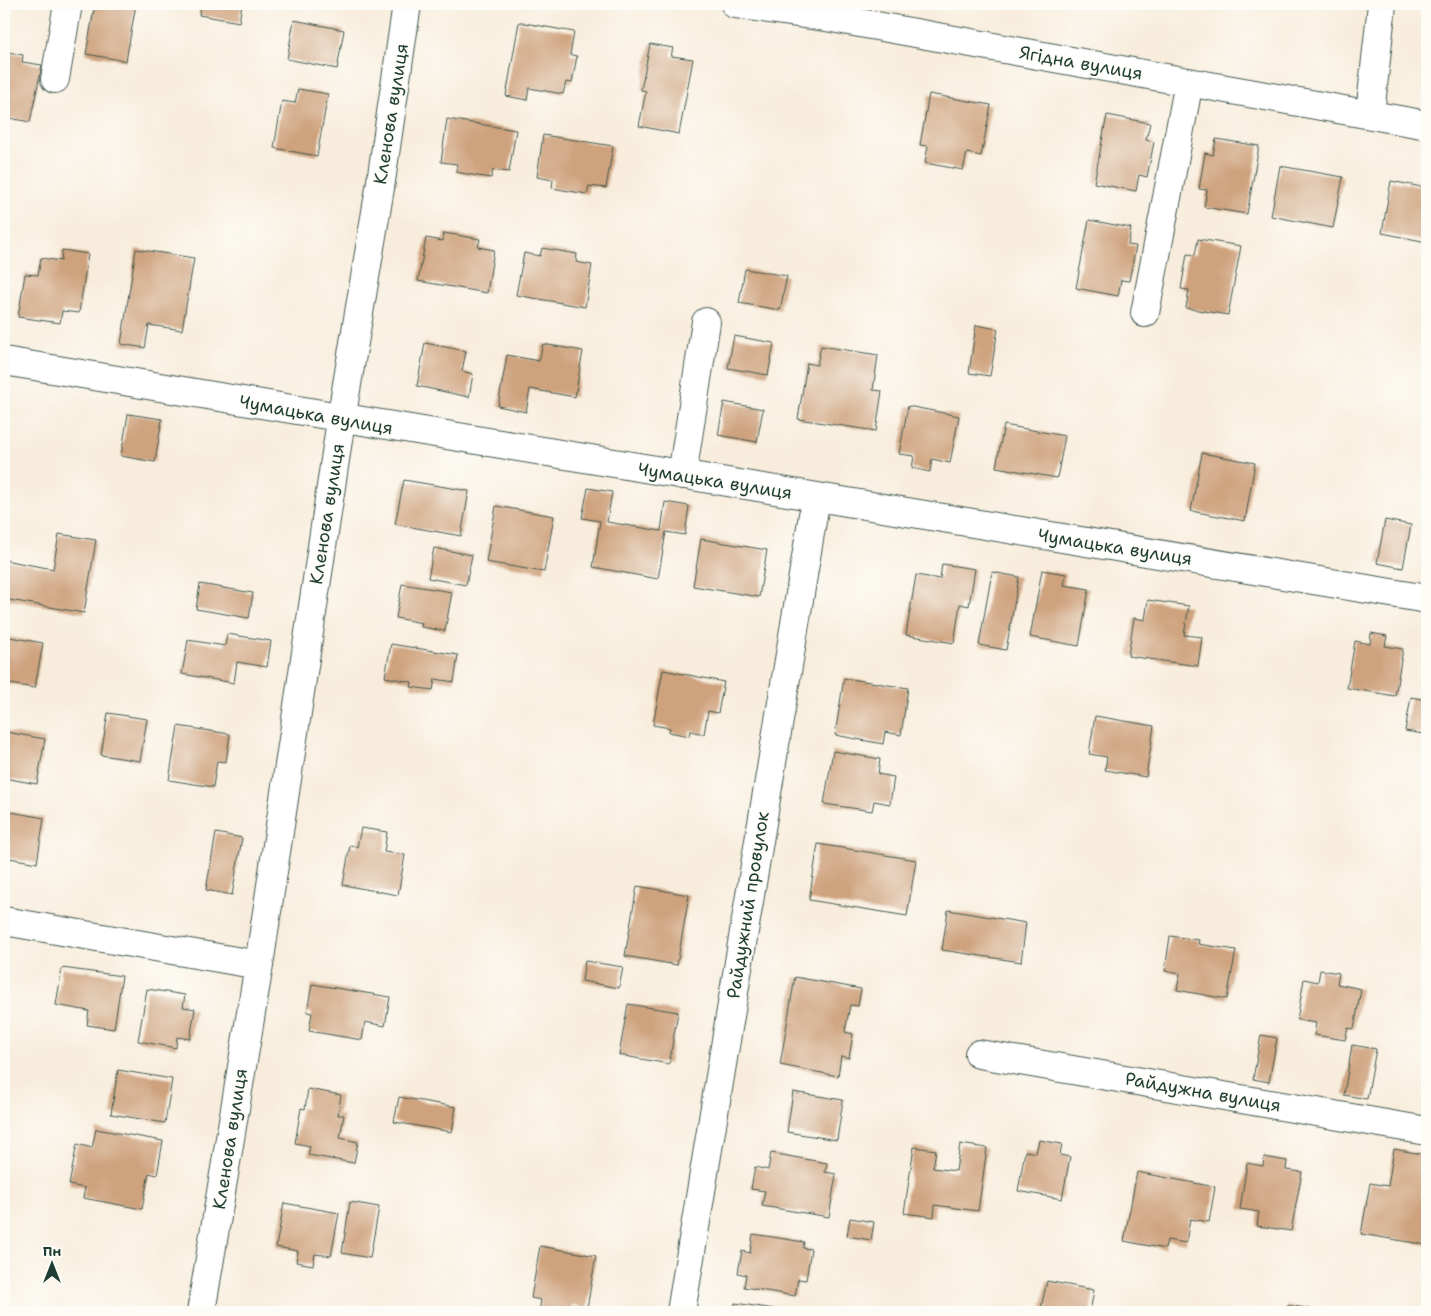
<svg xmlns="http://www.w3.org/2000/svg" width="1431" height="1316" font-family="'Shantell Sans',sans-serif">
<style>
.building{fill:#cea27d}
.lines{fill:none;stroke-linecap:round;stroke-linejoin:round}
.minor-casing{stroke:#40574d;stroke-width:30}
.minor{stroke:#fff;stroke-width:28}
.labels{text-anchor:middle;stroke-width:4;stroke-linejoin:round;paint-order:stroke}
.street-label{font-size:18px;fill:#1f3d34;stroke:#fdfcf7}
</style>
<rect width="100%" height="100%" fill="#fdfcf7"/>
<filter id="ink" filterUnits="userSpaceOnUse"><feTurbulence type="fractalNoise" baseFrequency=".02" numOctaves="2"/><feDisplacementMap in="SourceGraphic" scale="10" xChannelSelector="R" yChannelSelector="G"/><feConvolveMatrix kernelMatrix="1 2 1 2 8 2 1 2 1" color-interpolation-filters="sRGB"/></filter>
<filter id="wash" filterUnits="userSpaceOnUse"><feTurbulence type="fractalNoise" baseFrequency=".0096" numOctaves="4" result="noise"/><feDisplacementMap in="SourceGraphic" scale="20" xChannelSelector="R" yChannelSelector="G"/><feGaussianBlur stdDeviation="1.12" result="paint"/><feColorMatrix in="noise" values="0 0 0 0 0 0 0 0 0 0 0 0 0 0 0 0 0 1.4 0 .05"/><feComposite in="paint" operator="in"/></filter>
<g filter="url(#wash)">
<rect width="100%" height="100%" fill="#f8eddc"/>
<g id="blocks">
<path class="building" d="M95 4H136L126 61 86 54Z
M201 4H242L239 22 199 15Z
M294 20 344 30 337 69 287 59Z
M519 22 574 32 570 55 577 56 572 83 566 82 563 94 529 88 527 100 506 96Z
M650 44 673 48 671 56 693 59 679 134 639 126 646 91 641 90Z
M4 51 23 55 22 62 42 65 30 122 4 117V101L7 83H4Z
M298 89 328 94 317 156 274 148 282 101 295 103Z
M929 94 991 105 981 156 967 153 963 170 925 163 928 146 920 145Z
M1107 115 1150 123 1146 140 1154 142 1147 177 1139 175 1136 191 1094 183Z
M447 119 516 130 509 172 493 170 491 178 472 175 456 172 457 164 441 162Z
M543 135 613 146 606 188 589 186 587 194 569 191 552 188 553 180 537 177Z
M1216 139 1259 146 1247 214 1204 207 1207 190 1199 189 1205 153 1213 155Z
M1280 166 1343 177 1333 228 1271 216Z
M1391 181 1427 188V242L1382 233Z
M1089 220 1131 228 1128 245 1136 246 1129 281 1121 280 1118 296 1076 288Z
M444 233 480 239 478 247 494 250 487 293 418 281 426 238 443 241Z
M1198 239 1241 246 1228 315 1186 308 1189 290 1181 289 1187 254 1195 255Z
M542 248 577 254 576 262 592 265 585 307 516 295 524 253 540 256Z
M136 249 194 258 182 330 149 325 145 348 121 344Z
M62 250 88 254 79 313 62 311 60 323 18 317 25 274 38 275 41 258 61 261Z
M745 269 787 276 780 310 739 303Z
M976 325 998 329 990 376 969 373Z
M734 336 774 343 768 375 728 368Z
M425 343 466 351 462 371 473 374 469 397 417 386Z
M543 344 583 351 575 397 530 389 526 412 498 406 507 355 539 361Z
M821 346 878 355 873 390 882 391 876 431 798 419 807 363 817 365Z
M724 402 763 409 757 442 718 435Z
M908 406 959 416 950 463 932 459 930 472 912 468 914 456 899 454Z
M128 414 162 419 155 462 121 456Z
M1004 425 1065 436 1057 478 996 467Z
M1202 453 1255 463 1245 521 1191 511Z
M404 480 469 491 461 536 395 524Z
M588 488 612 492 607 522 661 531 665 502 689 506 685 535 666 532 658 579 593 567 600 521 582 518Z
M496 506 554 516 544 572 486 562Z
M1385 520 1411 525 1403 568 1377 563Z
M59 534 96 540 84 613 4 599V560L53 569Z
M701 539 767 550 759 597 693 586Z
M434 548 472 555 466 585 428 578Z
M942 564 975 569 969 606 960 604 954 643 906 635 916 575 940 579Z
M1042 570 1066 574 1064 585 1089 589 1079 646 1030 637Z
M992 572 1019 577 1006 650 979 645Z
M200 584 253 593 249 618 196 609Z
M402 584 452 592 445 631 421 627 422 623 396 618Z
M1148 600 1189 606 1184 635 1202 637 1198 666 1128 656 1134 618 1145 620Z
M1371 633 1387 636 1385 646 1403 649 1395 696 1347 688 1355 641 1370 644Z
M227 634 271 641 267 667 237 662 234 683 182 674 188 640 225 646Z
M4 636 43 643 35 688 4 683Z
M391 644 458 655 454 682 435 679 433 690 411 687 412 682 385 677Z
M663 670 724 682 718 713 708 711 704 734 690 731 689 736 669 732 670 728 653 725Z
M844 678 908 688 901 735 885 732 883 744 835 735Z
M1411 697 1427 700 1424 734 1405 731Z
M108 713 147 719 140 761 101 755Z
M1095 716 1154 726 1146 777 1105 770 1107 757 1089 754Z
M178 726 230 734 226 762 217 761 213 787 169 780Z
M6 732 45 739 37 784 4 778V747Z
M833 751 880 759 878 774 894 777 890 804 874 801 872 811 824 804Z
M6 811 44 818 37 863 4 857V824Z
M361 828 387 832 384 852 405 855 398 895 343 885 350 845 357 847Z
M216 833 242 838 232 895 206 890Z
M818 844 916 860 907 916 809 900Z
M637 886 689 895 677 965 625 956Z
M948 910 1026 923 1021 962 942 950Z
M1170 936 1199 940 1198 944 1236 950 1227 999 1177 990 1180 974 1165 971Z
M585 961 623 967 619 988 582 981Z
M62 968 122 976 114 1029 87 1025 89 1011 56 1005Z
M1320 970 1339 973 1337 984 1361 989 1354 1029 1348 1028 1345 1040 1314 1035 1316 1023 1297 1020 1304 979 1318 982Z
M795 977 861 989 858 1006 850 1005 845 1032 853 1034 849 1058 841 1056 838 1076 780 1065Z
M312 984 390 997 385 1026 365 1022 362 1040 309 1031 312 1013 307 1012Z
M147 989 185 995 183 1007 195 1009 190 1039 177 1037 176 1048 138 1041Z
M628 1004 678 1012 669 1064 619 1055Z
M1261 1035 1277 1038 1269 1082 1253 1079Z
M1352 1045 1376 1049 1367 1099 1344 1095Z
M118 1070 172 1079 165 1123 111 1114Z
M308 1089 341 1095 338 1115H344L340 1138 358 1142 354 1163 308 1155 310 1146 295 1143 301 1108 305 1109Z
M793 1092 843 1100 837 1140 787 1132Z
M399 1097 456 1107 452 1132 394 1122Z
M96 1129 163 1141 157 1175 149 1173 142 1209 83 1198 85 1188 69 1185 77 1144 92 1148Z
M1039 1140 1062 1144 1060 1155 1070 1157 1062 1199 1018 1191 1025 1151 1036 1153Z
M960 1144 987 1148 978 1211 935 1205 934 1217 904 1213 914 1147 936 1150 933 1168 956 1171Z
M1394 1149 1427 1155V1245L1361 1234 1370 1183 1388 1186Z
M771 1153 827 1163 825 1172 836 1174 829 1217 762 1206 765 1191 751 1189 755 1167 768 1170Z
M1264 1157 1287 1161 1286 1170 1302 1172 1291 1231 1257 1226 1259 1212 1240 1209 1247 1163 1263 1166Z
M1137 1172 1215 1187 1209 1222 1190 1219 1186 1243 1167 1240 1165 1249 1124 1241Z
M350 1202 379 1207 370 1258 342 1253Z
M284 1203 339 1213 331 1256 315 1254 313 1265 296 1262 298 1251 276 1247Z
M850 1218 874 1222 871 1240 847 1236Z
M753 1234 804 1242 803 1248 811 1249 806 1280 798 1279 795 1296 744 1287 746 1275 738 1273 742 1251 750 1253Z
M540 1246 596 1256 587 1308 572 1305 571 1312H539L541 1300 531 1298Z
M1047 1281 1094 1290 1090 1312H1040Z
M735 1303 787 1311V1312H733Z
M1287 1305 1315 1310 1314 1312H1286Z"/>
</g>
</g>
<g filter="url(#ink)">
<use href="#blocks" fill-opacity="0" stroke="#40574d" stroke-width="1"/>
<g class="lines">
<g class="minor-casing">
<path id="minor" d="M735 4 832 18 1427 125
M55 79 68 4
M1370 114 1382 4
M1145 313 1189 82
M4 361C478 444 953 520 1427 599
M682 475 706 322
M4 921 259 965
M979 1054 1427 1131
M201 1312 259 965 341 420 380 188 407 4
M681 1312 816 497"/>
</g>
<use href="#minor" class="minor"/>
</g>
</g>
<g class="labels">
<g class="street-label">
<text transform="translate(1081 63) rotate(10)" y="6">Ягідна вулиця</text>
<text transform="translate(391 114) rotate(-81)" y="6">Кленова вулиця</text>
<text transform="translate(316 415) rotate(10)" y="6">Чумацька вулиця</text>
<text transform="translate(715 481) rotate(9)" y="6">Чумацька вулиця</text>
<text transform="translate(327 514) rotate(-81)" y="6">Кленова вулиця</text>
<text transform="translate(1115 547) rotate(9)" y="6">Чумацька вулиця</text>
<text transform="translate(748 905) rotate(-81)" y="6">Райдужний провулок</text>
<text transform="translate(1203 1092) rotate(10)" y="6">Райдужна вулиця</text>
<text transform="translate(230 1139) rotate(-81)" y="6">Кленова вулиця</text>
</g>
</g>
<rect width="1431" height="1316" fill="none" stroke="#fdfcf7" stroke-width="20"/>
<g transform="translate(52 1264)" stroke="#fdfcf7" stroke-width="4" paint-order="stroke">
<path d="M0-4L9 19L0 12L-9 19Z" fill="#1f3d34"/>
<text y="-8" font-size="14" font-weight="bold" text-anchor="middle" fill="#1f3d34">Пн</text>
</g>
</svg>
